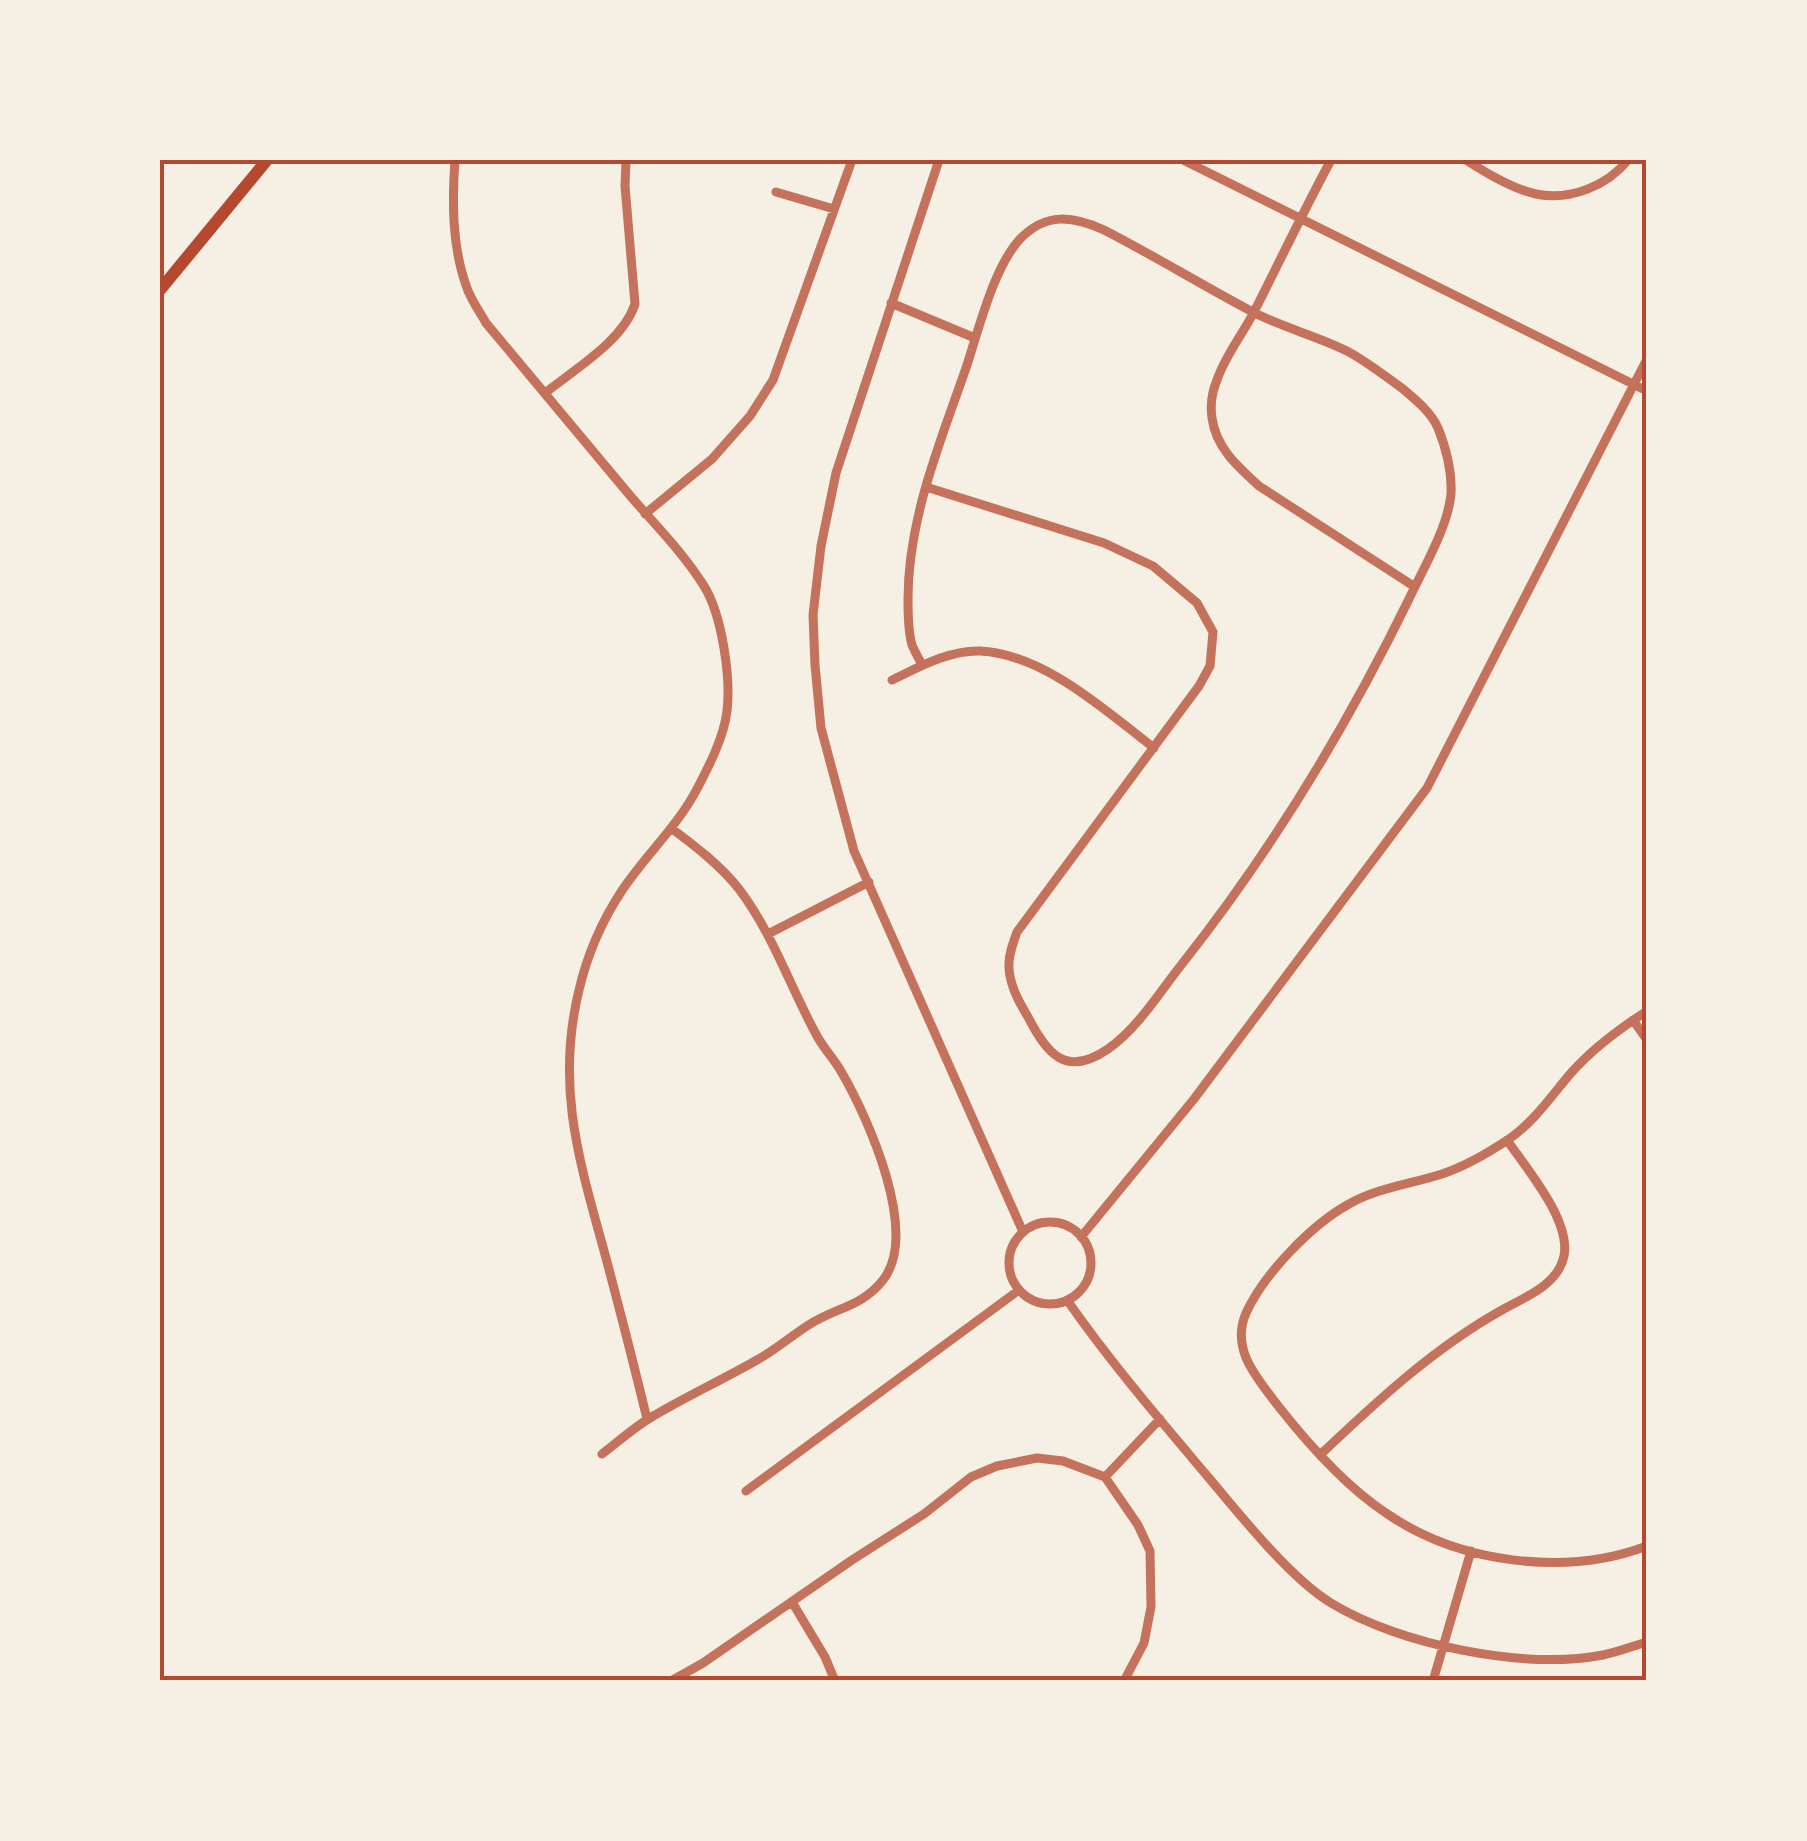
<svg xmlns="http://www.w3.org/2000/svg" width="1807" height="1841" font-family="'Work Sans',sans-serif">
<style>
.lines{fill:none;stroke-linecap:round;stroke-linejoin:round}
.minor{stroke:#c5725c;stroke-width:9}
.secondary{stroke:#b5482f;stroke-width:12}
.neatline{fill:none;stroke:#b5482f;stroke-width:4}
</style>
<rect width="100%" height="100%" fill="#f6efe4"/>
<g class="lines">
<path class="minor" d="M455 160C452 202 452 248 467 288 471 300 480 312 486 323 531 377 577 432 622 486 649 519 681 549 704 586 722 615 731 677 727 711 724 737 709 766 697 789 677 827 644 857 621 892 602 921 587 956 579 990 555 1088 580 1163 606 1258 620 1311 634 1365 647 1419
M939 160 836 473 821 546 813 615 815 665 821 728 854 851 1023 1232
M1183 160 1647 391
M1331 160C1304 210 1280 261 1254 312 1242 335 1225 356 1217 380 1212 392 1210 405 1212 418 1216 448 1238 467 1259 486L1415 587
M1466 160C1486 173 1512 189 1536 194 1570 201 1607 186 1628 160
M776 192 834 209
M891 303 975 338
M545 393C575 369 623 341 635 304L625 186 626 160
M645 514 712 459 750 416 773 380 852 160
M922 665C919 659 915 652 912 645 908 631 908 614 908 600 908 517 941 441 967 365 979 328 994 267 1020 239 1046 212 1073 216 1104 230 1153 255 1200 284 1249 310 1280 327 1315 335 1347 351 1366 361 1385 376 1403 389 1416 400 1431 412 1438 428 1446 448 1452 472 1451 494 1448 527 1423 569 1409 599 1345 730 1273 849 1182 964 1159 993 1138 1028 1108 1049 1066 1078 1047 1054 1028 1017 1019 1002 1010 986 1009 968 1008 956 1013 943 1017 932L1199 686 1210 666 1213 632 1197 603 1153 566 1104 543 926 487
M892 680C919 667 949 650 980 651 1044 654 1106 711 1154 748
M768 934 869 882
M1647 1011C1619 1029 1593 1048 1571 1073 1552 1095 1533 1123 1509 1139 1488 1153 1466 1166 1442 1174 1411 1184 1377 1188 1349 1204 1311 1225 1264 1274 1246 1313 1230 1350 1258 1379 1279 1407 1309 1445 1345 1486 1386 1513 1458 1563 1565 1577 1647 1546
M1633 1020 1647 1040
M1009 1263a41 41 0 1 1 82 0a41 41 0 1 1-82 0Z
M1081 1237 1194 1099 1427 788 1647 359
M1067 1300C1111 1363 1160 1420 1209 1478 1241 1516 1290 1578 1331 1603 1400 1645 1524 1670 1603 1655 1618 1652 1633 1646 1647 1642
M602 1454C618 1442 633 1428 650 1418 685 1397 722 1380 757 1360 775 1350 790 1337 807 1326 835 1307 861 1308 883 1280 920 1233 868 1118 842 1073 835 1060 824 1049 817 1036 790 987 773 934 739 889 720 865 695 846 671 828
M1321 1454C1377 1401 1434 1348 1502 1310 1525 1297 1558 1285 1564 1256 1571 1220 1526 1168 1507 1140
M1105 1477 1160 1419
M746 1491 1019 1290
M792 1602 825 1657 835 1681
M671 1681 703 1663 852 1560 924 1514 971 1477 997 1466 1037 1458 1063 1461 1105 1477 1138 1525 1150 1551 1151 1607 1144 1643 1124 1681
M1433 1681 1471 1551"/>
<path class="secondary" d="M160 290 267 160"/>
</g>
<rect width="1807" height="1841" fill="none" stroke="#f6efe4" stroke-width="325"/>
<rect x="162" y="162" width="1482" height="1516" class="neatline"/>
</svg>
